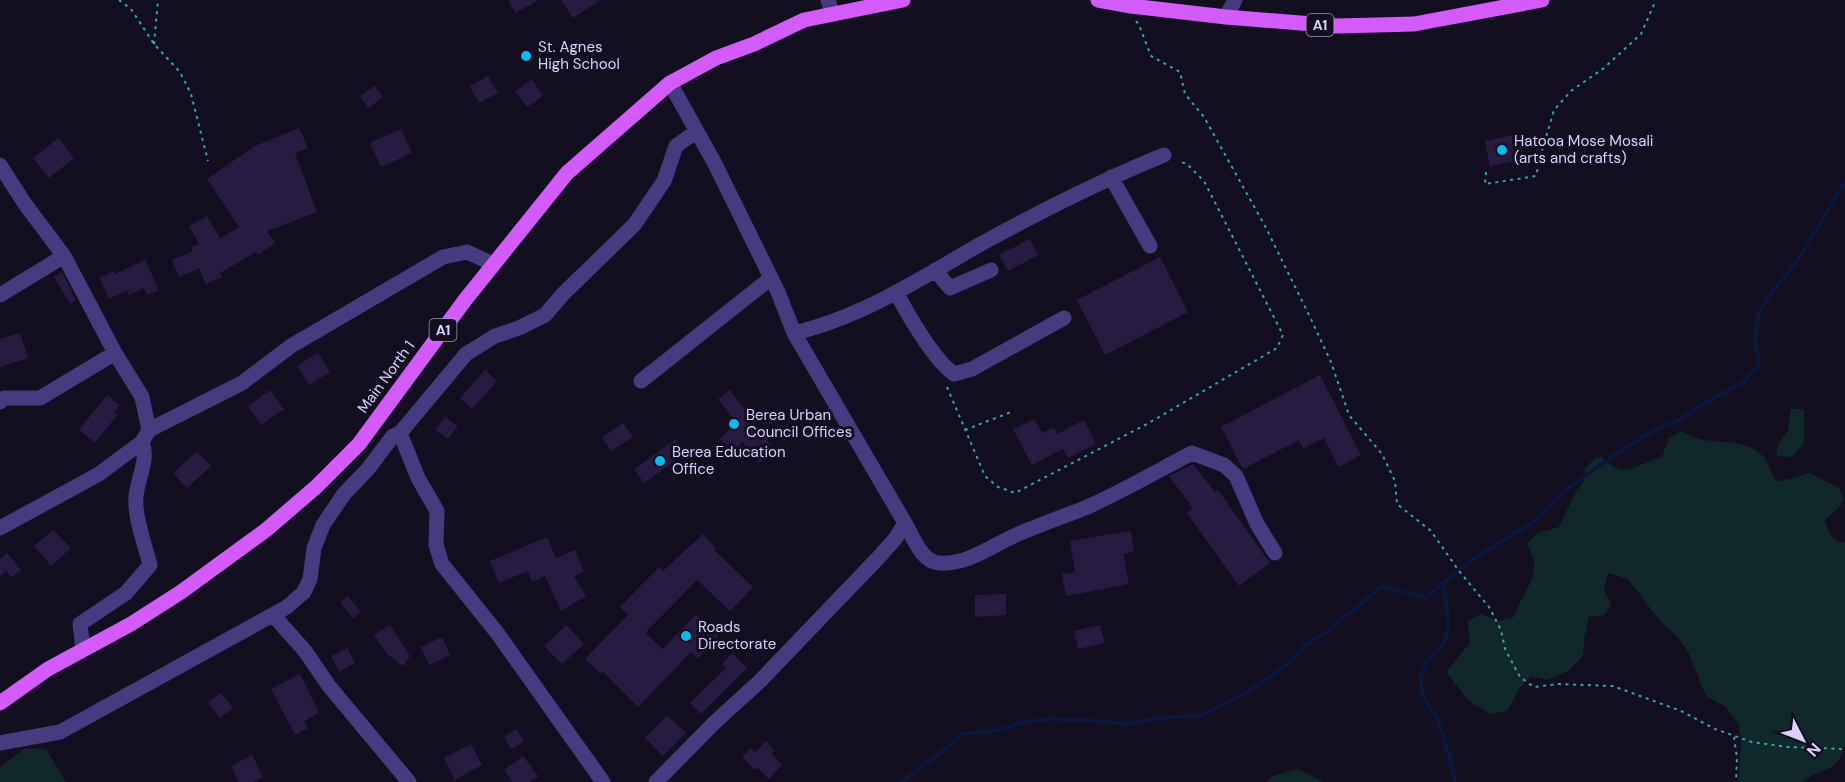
<svg xmlns="http://www.w3.org/2000/svg" width="1845" height="782" font-family="'DM Sans',sans-serif">
<style>
.green{fill:#11282b}
.lines{fill:none;stroke-linecap:round;stroke-linejoin:round}
.stream{stroke:#0b173d;stroke-width:4}
.building{fill:#281b41}
.path{stroke:#33a5ae;stroke-width:2;stroke-dasharray:3 4.5;stroke-linecap:butt}
.minor{stroke:#463b7e;stroke-width:15}
.major{stroke:#d35bf9;stroke-width:15}
.poi-dot{fill:#09baf0;stroke:#140e21;stroke-width:2}
.labels{text-anchor:middle;stroke-width:6;stroke-linejoin:round;paint-order:stroke}
.shield{fill:#140e21;stroke:#9f96bb;stroke-width:1.5}
.shield-label{font-size:14px;font-weight:bold;fill:#dbd0fd}
.poi-label{font-size:15px;fill:#dbd0fd;stroke:#140e21;text-anchor:start}
.street-label{font-size:15px;fill:#dbd0fd;stroke:#140e21}
</style>
<rect width="100%" height="100%" fill="#140e21"/>
<path class="green" d="M1791 409H1804V444L1792 457 1776 456 1778 444 1788 431Z
M1682 431C1705 449 1741 434 1763 456 1768 461 1771 474 1776 481L1791 479 1809 473 1839 488 1844 500 1840 506 1825 520C1830 534 1829 539 1845 543V744C1842 750 1841 758 1837 762 1828 773 1812 772 1803 782H1738L1741 748 1739 725 1726 707 1706 696 1689 654 1678 637 1660 621 1628 579 1608 573 1604 589 1611 604 1605 615 1589 617 1584 639 1583 656 1568 671 1548 680 1531 676 1519 689 1507 711 1490 714 1468 700 1446 672 1470 643 1468 622 1480 614 1497 621 1513 618C1519 600 1536 582 1534 562 1533 556 1529 549 1527 543L1538 533 1559 527 1576 491 1584 482 1585 469 1595 458 1602 457C1625 481 1637 464 1662 457L1669 438Z
M24 749H46L66 782H0V767Z
M1298 769 1324 782H1266L1273 776Z"/>
<g class="lines">
<path class="stream" d="M1445 583C1442 602 1453 619 1446 638 1442 652 1421 659 1421 681 1421 702 1433 708 1439 723 1446 742 1451 762 1455 782
M901 782 943 751 961 734 1000 730 1023 722 1050 719 1102 721 1128 724 1152 719 1203 715 1247 692 1288 664 1304 646 1325 633 1381 587 1426 598 1470 561 1532 523 1570 487 1613 456 1655 430 1679 420 1699 406 1744 382 1759 364 1755 340 1758 316 1770 295 1800 257 1845 182"/>
</g>
<path class="building" d="M508 0H539L515 13Z
M561 0H601L573 18Z
M488 76 498 93 479 103 470 86Z
M532 79 543 96 527 107 515 91Z
M375 86 383 97 368 108 360 96Z
M299 128 308 148 295 153 317 212 267 231 275 243 258 255 256 252 220 273 222 277 206 284 199 268 179 277 172 260 193 251 191 247 199 244 189 226 207 216 220 238 239 227 207 179 255 146Z
M401 129 412 153 381 167 370 143Z
M1514 135 1519 160 1490 166 1485 141Z
M59 138 74 158 49 178 33 158Z
M1030 239 1038 255 1008 271 999 255Z
M1160 257 1188 312 1105 355 1077 300Z
M145 260 159 290 147 295 144 288 129 295 127 290 109 299 99 278 114 271 115 274Z
M62 272 76 300 70 304 54 277Z
M20 333 28 358 0 367V339Z
M318 353 330 372 309 385 297 366Z
M485 370 497 381 472 409 460 398Z
M1320 375 1361 455 1339 467 1324 438 1303 449 1299 440 1243 469 1221 427Z
M270 390 284 409 261 425 248 406Z
M730 390 775 450 759 463 743 442 733 452 720 439 736 422 718 399Z
M107 395 120 405 114 412 117 415 95 443 79 430Z
M445 417 458 426 448 439 435 430Z
M1034 419 1042 433 1054 427 1057 434 1084 420 1096 444 1068 458 1063 449 1032 465 1013 429Z
M623 423 633 437 611 451 602 437Z
M676 439 686 453 644 483 634 469Z
M197 451 211 466 187 488 173 473Z
M1193 464 1215 492 1218 490 1270 563 1239 586 1187 513 1193 508 1169 476Z
M53 530 71 548 51 566 34 546Z
M1131 531 1134 552 1123 554 1129 584 1066 596 1062 574 1075 572 1070 541Z
M703 534 716 548 714 550 753 587 730 611 697 580 645 633 663 649 696 614 719 635 698 658 691 652 638 707 603 672 601 674 585 659 628 615 620 607 659 567 663 571Z
M547 537 556 558 575 550 584 572 574 576 586 596 561 611 545 576 532 582 528 571 499 583 490 561Z
M7 553 21 570 12 577 6 571 0 576V559Z
M1006 594V615L975 617V595Z
M348 596 361 612 353 618 340 602Z
M390 625 410 656 403 666 388 655 374 635Z
M566 625 584 644 562 664 544 646Z
M1100 625 1105 643 1078 649 1074 631Z
M442 637 450 655 429 665 421 647Z
M347 648 355 663 339 672 331 656Z
M732 653 747 668 701 714 690 703 726 668 722 664Z
M300 674 319 713 304 721 308 728 295 735 271 689Z
M221 693 233 708 220 718 208 702Z
M667 715 686 733 663 756 645 738Z
M517 729 524 742 511 749 504 736Z
M766 741 775 751 772 754 782 765 769 779 758 768 755 770 742 757 751 748 755 752Z
M471 744 482 765 455 780 444 758Z
M252 755 263 777 253 782H239L231 766Z
M523 756 538 776 530 782H513L504 770Z"/>
<g class="lines">
<path class="path" d="M119 0 131 9 154 44 180 72 191 94 208 161
M1136 21 1139 25 1151 56 1180 72 1185 94 1204 117 1265 226 1310 317 1331 362 1349 415 1382 454 1395 481 1397 504 1431 531 1459 571 1489 607 1501 630 1505 649 1520 677 1534 687 1558 684 1613 686 1681 711 1715 729 1752 742 1788 747 1845 749
M154 44 158 0
M1486 172 1485 184 1536 176 1541 154 1554 110 1571 91 1604 68 1641 34 1656 0
M947 387 985 476 998 487 1015 493 1147 424 1277 348 1283 335 1204 181 1187 164 1178 161
M965 430 1011 412
M1734 737 1737 758 1736 782"/>
<path class="minor" d="M828 0 833 14
M1226 17 1235 0
M0 165 25 204 64 256 115 353 142 397 149 430
M1111 177 1150 246
M935 270 950 288 991 270
M896 292C908 315 934 360 954 374L972 369 1064 318
M0 295 64 256
M794 333C860 318 920 279 979 245 1039 212 1100 181 1164 155
M641 381 771 278
M0 402 4 398H40L115 353
M400 433 418 478 437 511 436 545 442 564 498 634 603 782
M905 523C913 536 921 562 939 563 968 565 991 546 1016 535 1039 525 1062 517 1085 508 1122 492 1157 471 1192 453L1224 465 1236 476 1257 524 1275 553
M0 528 99 474 142 442 149 430 242 383 291 346 443 257 467 252 493 264
M273 615 305 651 329 686 409 782
M83 649 80 624 126 593 150 565C145 545 134 516 136 496 138 477 149 460 142 442
M0 743 60 732 287 607 304 592 310 579 314 548 323 525 344 494 368 469 393 436 400 433 466 354 495 336 519 328 545 315 563 294 634 225 664 181 676 146 697 131
M656 782 714 723 760 681 879 557 895 539 905 523 794 333 778 292 715 164 670 83"/>
<path class="major" d="M1098 0 1131 6 1226 17 1337 26 1414 24 1542 0
M0 703 48 669 131 624 181 592 266 530 316 487 359 444 465 300 567 173 670 83 716 58 754 44 804 20 903 0"/>
</g>
<g class="poi-dot">
<circle cx="526" cy="56" r="6"/>
<circle cx="1502" cy="150" r="6"/>
<circle cx="734" cy="424" r="6"/>
<circle cx="660" cy="461" r="6"/>
<circle cx="686" cy="636" r="6"/>
</g>
<g class="labels">
<g class="shield">
<rect x="1306.5" y="14" width="27" height="22" rx="4.5"/>
<rect x="429.5" y="319" width="27" height="22" rx="4.5"/>
</g>
<g class="shield-label">
<text x="1320" y="30">A1</text>
<text x="443" y="335">A1</text>
</g>
<g class="poi-label">
<text x="538" y="52">St. Agnes<tspan x="538" dy="17">High School</tspan></text>
<text x="1514" y="146">Hatooa Mose Mosali<tspan x="1514" dy="17">(arts and crafts)</tspan></text>
<text x="746" y="420">Berea Urban<tspan x="746" dy="17">Council Offices</tspan></text>
<text x="672" y="457">Berea Education<tspan x="672" dy="17">Office</tspan></text>
<text x="698" y="632">Roads<tspan x="698" dy="17">Directorate</tspan></text>
</g>
<g class="street-label">
<text transform="translate(386 377) rotate(-54)" y="5">Main North 1</text>
</g>
</g>
<g transform="translate(1803 740) rotate(132)" stroke="#140e21" stroke-width="4.5" paint-order="stroke">
<path d="M0-4.5L10 22L0 15L-10 22Z" fill="#dbd0fd"/>
<text y="-9" font-size="16" font-weight="bold" text-anchor="middle" fill="#dbd0fd">N</text>
</g>
</svg>
